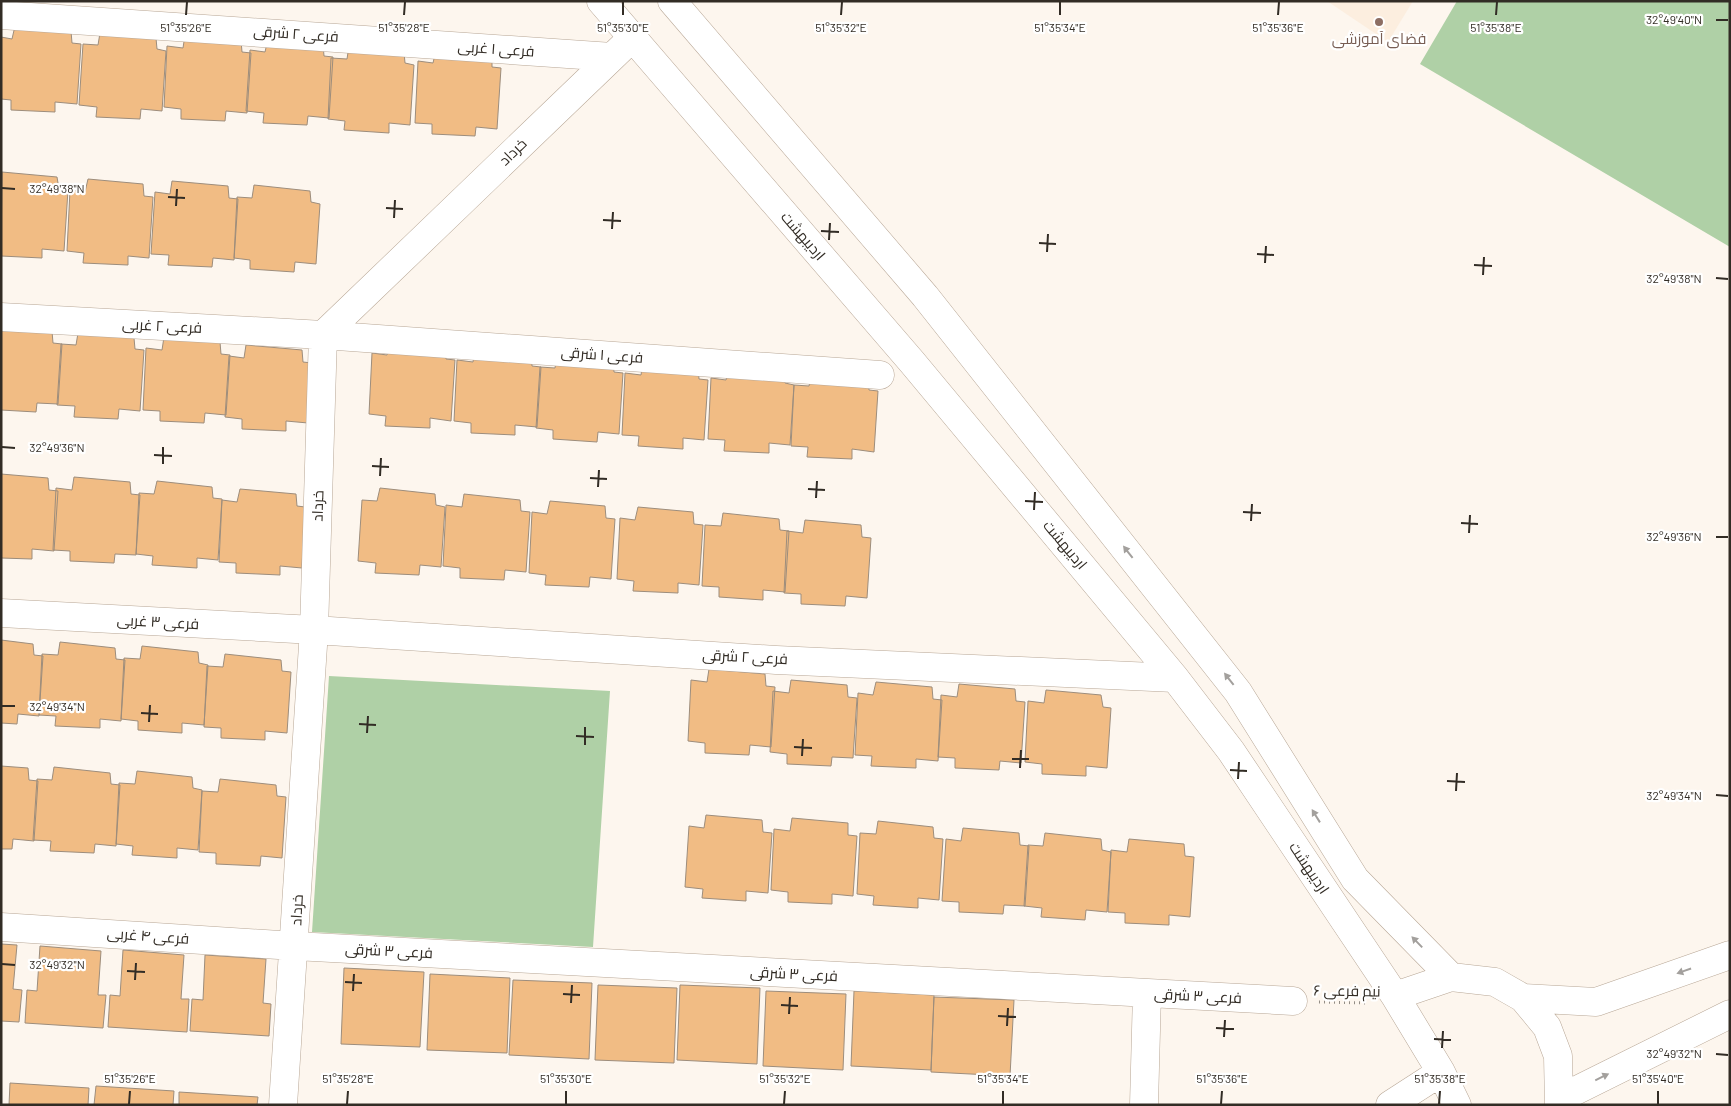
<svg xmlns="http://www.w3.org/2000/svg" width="1731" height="1106" font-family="Barlow,Cairo,sans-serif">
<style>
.built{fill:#fceedf}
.green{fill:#afd0a6}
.building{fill:#f1bc84;stroke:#9d8d7c}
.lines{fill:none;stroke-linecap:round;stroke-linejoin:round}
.minor-casing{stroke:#b8a796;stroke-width:29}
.path{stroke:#938d85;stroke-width:3;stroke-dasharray:1 4;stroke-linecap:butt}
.minor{stroke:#fff;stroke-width:28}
.oneway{fill:#a3a09d}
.ticks{fill:none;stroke:#322c25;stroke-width:2}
.education-dot{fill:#8d6e63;stroke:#fff;stroke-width:2}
.labels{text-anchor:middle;stroke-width:4.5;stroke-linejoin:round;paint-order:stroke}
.street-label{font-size:15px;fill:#322c25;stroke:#fff}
.education-label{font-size:15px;fill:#785e54;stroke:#fff}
.ticks-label{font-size:12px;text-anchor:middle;fill:#322c25;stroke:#fff;stroke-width:4.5;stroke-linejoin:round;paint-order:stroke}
</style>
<rect width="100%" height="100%" fill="#fdf6ee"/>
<path class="built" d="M1327 1H1413L1388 42Z"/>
<path class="green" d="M1457 1H1730V247L1420 64Z
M329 676 610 691 593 947 312 932Z"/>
<path class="building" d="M15 26 71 31 72 43 81 44 77 104 55 102V112L11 110V100L1 99V37L12 39Z
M100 33 156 38 157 49 166 51 162 111 141 109 140 119 96 117 97 107 79 105 83 44 98 45Z
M185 35 241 40 242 52 251 53 247 113 226 111 225 121 181 119V109L164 107 167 46 183 48Z
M268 39 323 44 324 56 333 57 329 118 308 116 307 125 263 123 264 113 246 111 250 50 265 52Z
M349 46 404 52 405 63 414 65 410 125 389 123V133L344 130 345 121 328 119 331 58 347 59Z
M436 50 492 55V67L501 68 497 129 476 127 475 136 432 134V124L415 123 418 61 433 63Z
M2 172 57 177 59 189 68 190 64 251 42 249V258L1 256Z
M88 179 143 184 144 196 153 197 149 258 128 256V265L83 263 84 253 67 251 70 190 85 192Z
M172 181 228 186 229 198 238 199 234 260 213 258 212 267 168 265 169 255 151 254 155 192 170 194Z
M254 185 310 191 311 202 320 204 316 264 295 262 294 272 250 269V260L234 258 237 197 252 198Z
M1 326 52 331 53 343 62 344 58 404 37 403 36 412 1 410Z
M78 333 134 338 135 349 144 350 140 411 119 409 118 419 74 417 75 406 57 405 61 344 76 345Z
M164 337 220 342 221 354 230 355 226 415 205 413 204 423 160 421V411L143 410 146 348 162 350Z
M390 342 445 347 446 359 455 360 451 421 430 418V428L385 426 386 416 369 414 372 353 387 355Z
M246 345 302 350 303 362 312 363 308 423 286 421V431L242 429V419L225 417 229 356 244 358Z
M475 349 531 354 532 366 541 367 537 427 515 425V435L471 433V423L454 421 457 360 473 362Z
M557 355 613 361 614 372 623 373 619 434 598 432 597 442 553 439V430L536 428 540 367 555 368Z
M643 362 698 367 699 379 708 380 704 440 683 438V449L638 446 639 436 622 435 625 373 641 375Z
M729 367 784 372 785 383 794 385 790 445 769 443V453L724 451 725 440 708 439 711 378 726 380Z
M812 373 868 379 869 390 878 391 874 452 852 449V459L807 457 808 447 791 446 794 385 809 386Z
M1 474 48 478 49 490 58 491 54 551 32 549V559L1 558Z
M74 477 130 482 131 494 140 495 136 555 115 554 114 563 70 561V551L53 550 56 488 72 490Z
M157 481 212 487 213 498 222 499 218 560 197 558V568L152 565 153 556 136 554 139 493 154 494Z
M380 488 435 494 436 505 445 507 441 567 420 565 419 575 375 573 376 563 358 561 362 500 377 501Z
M240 489 296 494 297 506 305 507 302 568 280 566V575L236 573V563L219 562 222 500 237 502Z
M464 494 520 500 521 511 530 512 526 572 505 570 504 580 460 578V568L443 566 446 505 462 507Z
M550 501 605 506 606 518 615 519 611 579 590 577 589 587 545 585 546 575 529 573 532 512 547 514Z
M638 507 693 512 694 524 703 525 699 585 678 583V593L633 591 634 581 617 579 620 518 635 520Z
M723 513 779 519 780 530 789 531 785 592 763 590V600L719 597V587L702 586 705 525 721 526Z
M805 520 861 525 862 537 871 538 867 598 846 596 845 606 801 604V594L784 593 787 531 803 533Z
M1 640 33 644 34 655 43 656 39 716 18 714 17 724 1 723Z
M60 642 115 648 116 659 125 660 121 721 100 719V728L55 726 56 716 39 715 42 654 58 655Z
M142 646 198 652 199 663 208 665 204 725 182 723V733L138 730V721L121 719 124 658 140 659Z
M225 654 281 660 282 671 291 672 287 733 265 731V740L221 738V728L204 727 207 666 223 667Z
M709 669 765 674 766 686 775 687 771 747 750 745 749 755 705 753V743L688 741 691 680 707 682Z
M791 680 847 685 848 697 857 698 853 758 832 757 831 766 787 764V754L770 752 773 691 789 693Z
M876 682 932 687 933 699 942 700 938 761 916 759V768L871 766 872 756 855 755 858 693 873 695Z
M959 684 1015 689 1016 701 1025 702 1021 763 1000 761 999 770 955 768V758L938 757 941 695 957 697Z
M1046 690 1101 695 1103 707 1111 708 1107 768 1086 766V776L1042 774V764L1025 762 1028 701 1044 703Z
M1 766 28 768 29 780 38 781 34 841 13 839 12 849H1Z
M54 767 110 773 111 784 120 785 116 846 95 844 94 853 50 851 51 841 33 840 37 779 52 780Z
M137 771 192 777 193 788 202 790 198 850 177 848V858L132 855 133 846 116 844 119 783 135 784Z
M220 779 276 785 277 796 286 797 282 858 261 856 260 866 216 864V853L199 852 202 791 218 792Z
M706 815 762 820 763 832 772 833 768 893 746 891V901L702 898 703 889 685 887 689 826 704 828Z
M792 818 848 823V835L857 836 853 896 832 894V904L788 902V892L771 890 774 829 790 831Z
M878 821 933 827 934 838 943 839 939 900 918 898V908L873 905 874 896 857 894 860 833 876 834Z
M963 828 1019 833 1020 845 1029 846 1025 906 1004 905 1003 914 959 912V902L942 901 946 839 961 841Z
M1045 833 1101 839 1102 850 1111 852 1107 912 1086 910 1085 920 1041 917 1042 908 1024 906 1028 845 1043 846Z
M1129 839 1184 844 1185 856 1194 857 1190 917 1169 915V925L1125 923V913L1108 912 1111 850 1127 852Z
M1 944 17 945 13 989 22 990 19 1022 1 1021Z
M40 946 101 951 98 995H106L103 1028 25 1023 27 990 37 991Z
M123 950 184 955 181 999H189L187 1032 108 1027 110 995 120 996Z
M205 955 266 959 263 1003 271 1004 269 1036 190 1031 192 999 203 1000Z
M344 968 424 972 420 1047 341 1044Z
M430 974 510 978 507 1053 427 1050Z
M513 980 592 983 589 1059 509 1055Z
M598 985 677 988 674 1063 595 1060Z
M680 985 760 988 757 1064 677 1060Z
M766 991 846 994 843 1070 763 1066Z
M854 991 934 995 931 1070 851 1066Z
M934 997 1014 1000 1010 1076 931 1072Z
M10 1083 89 1088 88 1105H9Z
M96 1086 174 1091 173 1105H94Z
M179 1092 258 1097 257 1105H179Z"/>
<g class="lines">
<g class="minor-casing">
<path id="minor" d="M601 1 912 362 1175 678 1231 751 1395 996 1441 1072 1457 1105
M672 1 925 296 1238 692 1355 879 1451 977
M1 15 612 57
M1 317 323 335 880 375
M1 613 314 630 776 660 1175 678
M1 927 295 946 1293 1001
M1395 996 1451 977 1495 982 1523 998 1547 1027 1558 1056 1559 1105
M1523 998 1596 1002 1730 955
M1559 1099 1730 1014
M283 1105 314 630 323 335 632 38
M1144 1105 1147 993
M1390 1105 1441 1072"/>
</g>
<path class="path" d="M1319 1002 1367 1003"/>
<use href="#minor" class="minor"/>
</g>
<defs><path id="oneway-solid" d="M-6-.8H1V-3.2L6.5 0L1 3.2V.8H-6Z" transform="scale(1.25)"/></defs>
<g class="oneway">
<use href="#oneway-solid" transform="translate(1128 552) rotate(-128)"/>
<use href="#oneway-solid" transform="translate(1229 679) rotate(-128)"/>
<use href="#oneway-solid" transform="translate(1316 816) rotate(-122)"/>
<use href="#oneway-solid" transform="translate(1417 942) rotate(-134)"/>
<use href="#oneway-solid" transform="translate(1684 971) rotate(161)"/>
<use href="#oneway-solid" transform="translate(1602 1077) rotate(-26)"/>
</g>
<path class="ticks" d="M186 15 187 2M404 15 405 2M623 15V2M841 15 842 2M1060 15V2M1278 15 1279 2M1496 15 1497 2M1716 20H1728M2 188 15 189M168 197 185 198M176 206 177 189M386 208 403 209M394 218 395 200M603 220 621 221M612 229 613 212M821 231 839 232M829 240 830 223M1039 243 1056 244M1047 252 1048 234M1257 254 1274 255M1265 263 1266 246M1474 265 1492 266M1483 275 1484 257M1716 278 1728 279M2 447 15 448M154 455 172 456M163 464V447M372 466 389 467M380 476 381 458M590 478 607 479M598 487 599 470M808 489 825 490M816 498 817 481M1025 501 1043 502M1034 510 1035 492M1243 512 1261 513M1251 521 1252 504M1461 523 1478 524M1469 533 1470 515M1716 537H1728M2 706H15M141 713 158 714M149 722 150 705M359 724 376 725M367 733 368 716M576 736 594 737M585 745V727M794 747 812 748M802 756 803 739M1012 759H1029M1020 768 1021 750M1230 770 1247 771M1238 779 1239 762M1447 781 1465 782M1456 791 1457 773M1716 795 1728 796M2 964 15 965M127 971 145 972M135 980 136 963M345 982 362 983M353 991 354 974M563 994 580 995M571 1003 572 985M781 1005 798 1006M789 1014 790 997M998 1016 1016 1017M1007 1026 1008 1008M1216 1028 1234 1029M1224 1037 1225 1020M1434 1039 1451 1040M1442 1048 1443 1031M1716 1054 1728 1055M129 1104 130 1091M347 1104 348 1091M566 1104V1091M784 1104 785 1091M1003 1104V1091M1221 1104 1222 1091M1439 1104 1440 1091M1658 1104V1091"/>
<circle class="education-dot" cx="1379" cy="22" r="5"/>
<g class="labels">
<g class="street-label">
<text transform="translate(296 34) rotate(4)" y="5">فرعی ۲ شرقی</text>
<text transform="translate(496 49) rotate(4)" y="5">فرعی ۱ غربی</text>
<text transform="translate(513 152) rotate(-44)" y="5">خرداد</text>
<text transform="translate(803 236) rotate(49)" y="5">اردیبهشت</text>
<text transform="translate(162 326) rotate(3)" y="5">فرعی ۲ غربی</text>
<text transform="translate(602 355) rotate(4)" y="5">فرعی ۱ شرقی</text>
<text transform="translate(318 506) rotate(-88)" y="5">خرداد</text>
<text transform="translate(1065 545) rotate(50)" y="5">اردیبهشت</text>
<text transform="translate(158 622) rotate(3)" y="5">فرعی ۳ غربی</text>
<text transform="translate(745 657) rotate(3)" y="5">فرعی ۲ شرقی</text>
<text transform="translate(1309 868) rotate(56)" y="5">اردیبهشت</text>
<text transform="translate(297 910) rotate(-87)" y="5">خرداد</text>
<text transform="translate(148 936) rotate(4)" y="5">فرعی ۴ غربی</text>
<text transform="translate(389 951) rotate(3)" y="5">فرعی ۳ شرقی</text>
<text transform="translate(794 974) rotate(3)" y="5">فرعی ۳ شرقی</text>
<text transform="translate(1347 991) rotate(1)" y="5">نیم فرعی ۶</text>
<text transform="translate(1198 996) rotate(3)" y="5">فرعی ۳ شرقی</text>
</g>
<g class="education-label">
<text x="1379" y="44">فضای آموزشی</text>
</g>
</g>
<g class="ticks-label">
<text x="1674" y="24">32°49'40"N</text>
<text x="186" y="32">51°35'26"E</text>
<text x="404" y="32">51°35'28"E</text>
<text x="1060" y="32">51°35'34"E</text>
<text x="1496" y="32">51°35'38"E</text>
<text x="623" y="32">51°35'30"E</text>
<text x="841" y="32">51°35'32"E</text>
<text x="1278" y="32">51°35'36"E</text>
<text x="57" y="193">32°49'38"N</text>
<text x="1674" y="283">32°49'38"N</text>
<text x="57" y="452">32°49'36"N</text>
<text x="1674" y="541">32°49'36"N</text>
<text x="57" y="711">32°49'34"N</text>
<text x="1674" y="800">32°49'34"N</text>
<text x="57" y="969">32°49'32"N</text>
<text x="1674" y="1058">32°49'32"N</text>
<text x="130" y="1083">51°35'26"E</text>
<text x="348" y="1083">51°35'28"E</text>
<text x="566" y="1083">51°35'30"E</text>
<text x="785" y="1083">51°35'32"E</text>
<text x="1003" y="1083">51°35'34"E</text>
<text x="1222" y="1083">51°35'36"E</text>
<text x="1440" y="1083">51°35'38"E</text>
<text x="1658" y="1083">51°35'40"E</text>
</g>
<rect width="1731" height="1106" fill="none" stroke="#322c25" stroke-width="5"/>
</svg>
